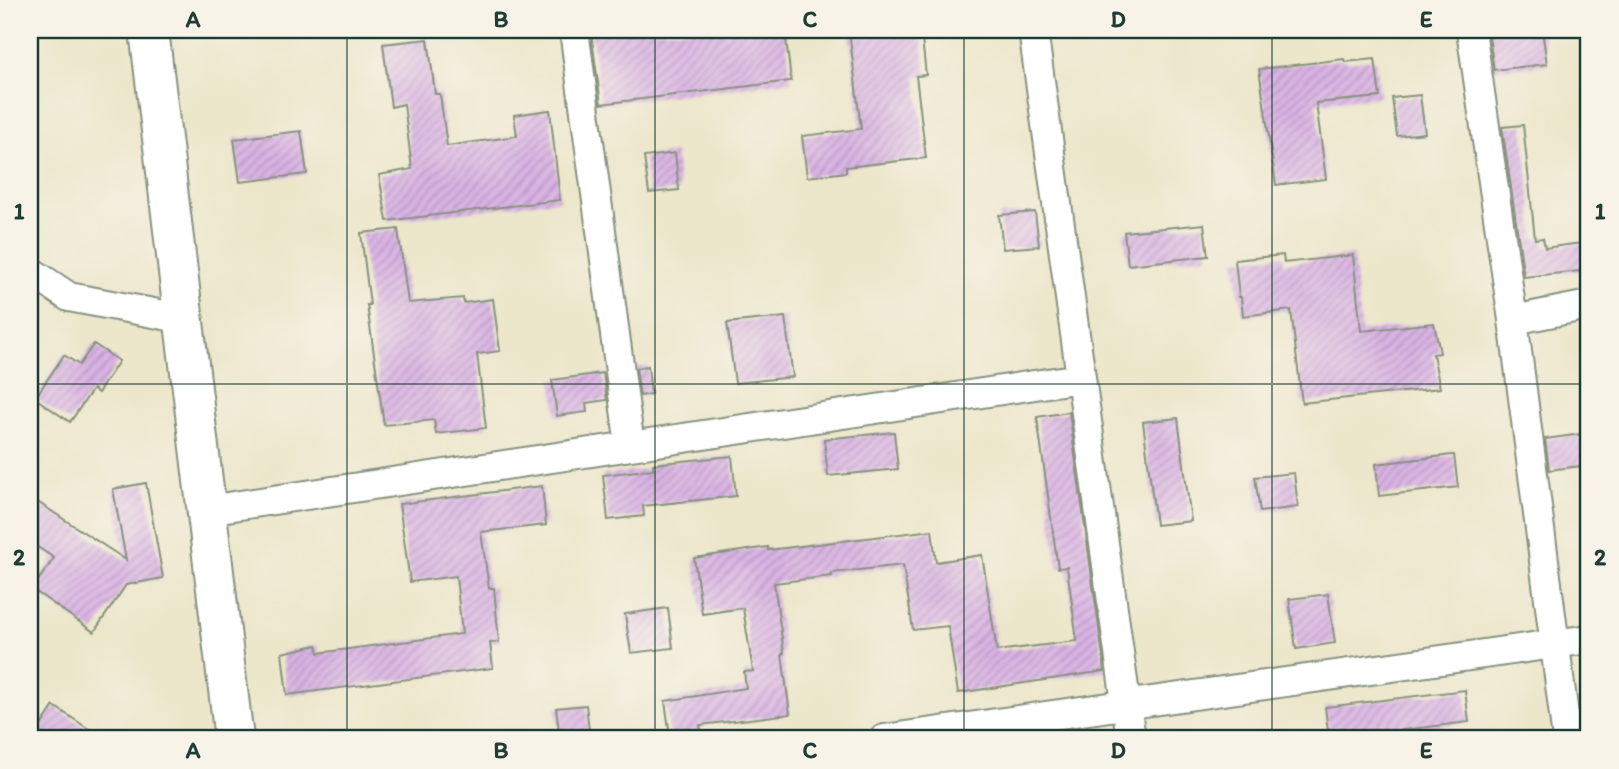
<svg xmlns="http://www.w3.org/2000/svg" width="1619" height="769" font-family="Itim,sans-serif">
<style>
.building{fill:url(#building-hatch)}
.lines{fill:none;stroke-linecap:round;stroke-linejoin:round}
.street-casing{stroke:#86927f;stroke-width:32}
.secondary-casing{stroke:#86927f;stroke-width:42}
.street{stroke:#fff;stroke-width:28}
.secondary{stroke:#fff;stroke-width:38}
.grid{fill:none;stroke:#1f3d34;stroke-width:2;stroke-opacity:0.55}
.neatline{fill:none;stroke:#1f3d34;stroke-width:2.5}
.grid-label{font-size:23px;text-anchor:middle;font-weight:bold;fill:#1f3d34}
</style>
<defs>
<pattern id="building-hatch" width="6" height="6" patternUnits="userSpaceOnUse" patternTransform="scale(1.75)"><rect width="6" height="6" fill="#dab3e4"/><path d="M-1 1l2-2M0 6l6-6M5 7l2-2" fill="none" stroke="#b093ba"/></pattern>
</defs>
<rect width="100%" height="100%" fill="#f7f3e8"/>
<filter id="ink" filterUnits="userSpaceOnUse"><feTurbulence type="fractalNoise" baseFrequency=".0143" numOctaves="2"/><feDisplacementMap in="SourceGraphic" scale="14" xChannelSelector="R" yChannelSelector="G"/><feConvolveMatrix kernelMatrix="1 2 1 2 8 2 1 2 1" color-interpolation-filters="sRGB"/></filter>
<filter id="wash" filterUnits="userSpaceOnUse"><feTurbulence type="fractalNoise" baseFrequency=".00686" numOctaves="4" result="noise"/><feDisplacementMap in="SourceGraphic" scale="28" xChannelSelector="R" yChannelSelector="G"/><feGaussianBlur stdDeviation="1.57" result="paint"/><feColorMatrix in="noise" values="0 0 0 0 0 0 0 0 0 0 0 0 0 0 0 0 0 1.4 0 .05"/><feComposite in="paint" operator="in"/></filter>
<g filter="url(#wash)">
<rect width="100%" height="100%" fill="#ece6ca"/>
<g id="blocks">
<path class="building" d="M617 30H785L791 81 601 104 591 33Z
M849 30H921L926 75 916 76 926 158 846 167V172L807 177 802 136 861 129Z
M1488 30H1542L1547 64 1494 70Z
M428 39 435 94H440L447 146 517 136 514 115 550 110 560 200 387 221 379 175 412 169 404 104 391 107 383 44Z
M1344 59 1345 62 1375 59 1380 97 1316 103 1326 179 1276 185 1259 69Z
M1420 95 1425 133 1397 136 1392 98Z
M1523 125 1535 239 1543 238 1545 248 1589 242V270L1524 277 1502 127Z
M301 131 307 174 240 182 234 139Z
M675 153 679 190 649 193 644 157Z
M1035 212 1039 246 1003 249 999 215Z
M1204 224 1208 256 1128 265 1124 232Z
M398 229 408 303 463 298 464 303 493 299 500 351 477 354 486 428 436 434 434 420 384 425 367 305H370L361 233Z
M1283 255 1284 263 1353 255 1361 331 1434 323 1440 353 1433 354 1440 388 1302 403 1291 310 1243 316 1241 297H1239L1235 260Z
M785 317 793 377 735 383 727 323Z
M94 344 119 361 98 393 93 389 70 422 35 398 64 355 79 365Z
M648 366 651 394 640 396 636 368Z
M603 373 607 400 586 403 587 412 557 416 552 380Z
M1069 412 1105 671 958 693 948 626 913 630 903 565 831 573 832 576 774 583 784 653 782 654 790 714 700 725 701 731 670 736 665 701 746 688 744 672 753 671 743 608 702 614 694 558 768 547V550L932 530 936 562 982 555 997 651 1077 641 1067 567 1058 568 1037 417Z
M1178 418 1191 521 1156 525 1143 422Z
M894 432 898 469 828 476 824 439Z
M1589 433V465L1549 470 1545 439Z
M1452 455H1454L1458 487 1379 496 1376 464Z
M732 456 736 496 643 506 644 516 608 520 603 475 653 469V464Z
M1294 473 1298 507 1260 512 1255 477Z
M146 483 163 578 126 585 94 632 32 589 54 558 30 542V497L126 560 113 489Z
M542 486 546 525 481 532 489 588H494L499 642 490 643 493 668 287 695 282 653 317 645 319 653 462 634 456 576 410 582 399 504Z
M1328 594 1335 643 1296 649 1289 599Z
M668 608 673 648 631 653 625 614Z
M1465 690 1469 722 1329 739 1325 707Z
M586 705 590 739H560L556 708Z
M54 706 104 739H32Z"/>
</g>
</g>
<g filter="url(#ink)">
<use href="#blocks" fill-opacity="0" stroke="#86927f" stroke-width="2"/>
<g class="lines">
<g class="street-casing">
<path id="street" d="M574 30 630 446
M1033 30 1131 739
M1471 30 1513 320 1567 739
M30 271 69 297 185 319
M1513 320 1589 305
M207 510 1081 378
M884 739 1589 639"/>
</g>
<g class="secondary-casing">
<path id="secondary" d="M149 30 234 739"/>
</g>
<use href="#street" class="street"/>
<use href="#secondary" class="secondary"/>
</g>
</g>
<path class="grid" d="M347 30V739M655 30V739M964 30V739M1272 30V739M30 384H1589"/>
<rect width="1619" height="769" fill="none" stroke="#f7f3e8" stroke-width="77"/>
<rect x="38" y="38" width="1542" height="692" class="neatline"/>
<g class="grid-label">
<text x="193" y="27">A</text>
<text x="501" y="27">B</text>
<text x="810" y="27">C</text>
<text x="1118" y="27">D</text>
<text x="1426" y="27">E</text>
<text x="19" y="219">1</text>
<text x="1600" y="219">1</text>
<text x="19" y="565">2</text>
<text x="1600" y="565">2</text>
<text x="193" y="758">A</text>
<text x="501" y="758">B</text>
<text x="810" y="758">C</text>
<text x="1118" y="758">D</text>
<text x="1426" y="758">E</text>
</g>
</svg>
